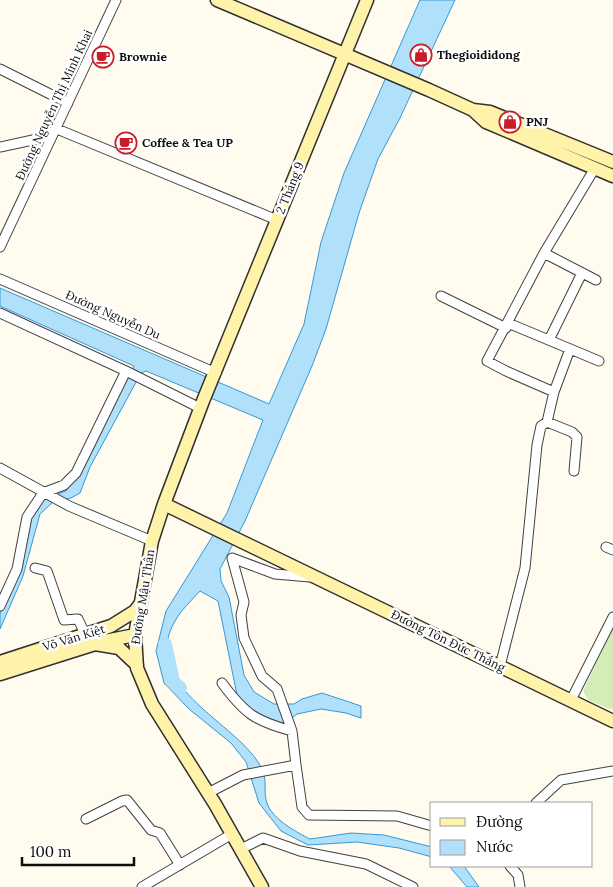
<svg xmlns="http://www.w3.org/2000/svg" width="613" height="887" font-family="Lora,serif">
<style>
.green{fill:#d4ecb6}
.water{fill:#b1e0fa;stroke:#3399d5}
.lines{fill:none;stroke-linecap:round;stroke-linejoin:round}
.river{stroke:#b1e0fa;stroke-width:14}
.street-casing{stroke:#414141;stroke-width:11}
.secondary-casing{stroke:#303030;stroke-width:15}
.street{stroke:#fff;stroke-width:9}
.secondary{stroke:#fff3aa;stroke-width:12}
.labels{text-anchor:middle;stroke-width:5;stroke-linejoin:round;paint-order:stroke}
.poi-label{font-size:12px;font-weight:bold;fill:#0e0e0e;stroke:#fff;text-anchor:start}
.street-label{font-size:12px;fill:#0e0e0e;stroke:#fff}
</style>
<rect width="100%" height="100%" fill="#fffbef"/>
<path class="green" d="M613 628V710L588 700 583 691Z"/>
<path class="water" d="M420 0H455L400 118 378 159 359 213 326 329 312 366 245 521 220 569 221 581 229 597 244 675 254 692 274 704H294L302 699 322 693 361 706V718L346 713 321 709 297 714 286 723H271L254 712 237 695 218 601 200 591C192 600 181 610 175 621 139 684 230 719 258 762 270 780 262 788 267 803 272 819 296 832 310 839L351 833 384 835 432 847V857L399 848 357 842 308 845 281 831 259 803 246 762 231 743 189 709 164 683 156 651 166 611 227 513 263 420 146 371 141 373 90 467 80 493 71 498 53 502 40 514 23 576 0 629V614L9 594 29 519 43 499 66 491 77 476 134 366 0 306V288L269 404 304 324 321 242 344 173Z
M449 866H464L479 887H467Z"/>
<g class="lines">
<path class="river" d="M165 644 173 682 180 688"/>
<g class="street-casing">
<path id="street" d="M0 69 68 103
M0 147 42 138 57 129 277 220
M0 247 116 0
M544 253 596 280
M0 279 216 373
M441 296 506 328
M0 313 126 371 200 408
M508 323 599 361
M549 340 582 273
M554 392 570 349
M547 422 572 432 577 437 574 471
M0 468 69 506 152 541
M606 547 613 550
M35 568 47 571 64 620 78 619 85 634
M0 606 17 569 27 517 43 493 64 485 76 473 126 371
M500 666 525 568 537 445 541 426 547 422 554 392 506 371 487 361 544 253 595 168
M222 683C245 714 255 721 292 731
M571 700 613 617
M296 765 302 807 309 815 397 816 432 826
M208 793 243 775 296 765 292 731 277 689 262 676 244 638 241 615 244 602 232 558 275 574 310 577
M536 803 561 780 613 771
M86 819 122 801 127 800 151 830 160 833 180 865
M241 849 263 838 300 851 366 864 413 887
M510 866 518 875 520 887
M142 887 232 834"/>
</g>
<g class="secondary-casing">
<path id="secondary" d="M217 0 429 90 473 110 486 122 613 176
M473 110 490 112 613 162
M164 504 613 721
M100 642 135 635
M0 662 111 626 135 611 141 603
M0 674 95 644 119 648 137 665
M262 887 215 804 152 704 137 668 135 635 152 541 164 504 203 401 367 0"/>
</g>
<use href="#street" class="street"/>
<use href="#secondary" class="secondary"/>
</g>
<defs>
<g id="shop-ring" transform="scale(1.125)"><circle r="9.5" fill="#fff" stroke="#c71d2a" stroke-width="1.5"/><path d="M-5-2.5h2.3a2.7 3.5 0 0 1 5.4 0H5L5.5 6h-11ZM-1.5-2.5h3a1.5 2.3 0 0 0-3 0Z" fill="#c71d2a"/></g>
<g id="cafe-ring" transform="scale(1.125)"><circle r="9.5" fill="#fff" stroke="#c71d2a" stroke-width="1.5"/><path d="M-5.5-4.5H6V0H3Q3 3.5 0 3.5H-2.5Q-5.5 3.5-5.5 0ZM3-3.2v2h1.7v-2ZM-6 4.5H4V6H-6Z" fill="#c71d2a"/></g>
</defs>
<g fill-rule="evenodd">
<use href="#shop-ring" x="421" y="55"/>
<use href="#cafe-ring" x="103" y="57"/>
<use href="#shop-ring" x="510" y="122"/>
<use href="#cafe-ring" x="126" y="143"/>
</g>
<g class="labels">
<g class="poi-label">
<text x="437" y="59">Thegioididong</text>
<text x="119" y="61">Brownie</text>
<text x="526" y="126">PNJ</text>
<text x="142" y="147">Coffee &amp; Tea UP</text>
</g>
<g class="street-label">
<text transform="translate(54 105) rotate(-65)" y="4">Đường Nguyễn Thị Minh Khai</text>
<text transform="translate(290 188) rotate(-68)" y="4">2 Tháng 9</text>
<text transform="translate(113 315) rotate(24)" y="4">Đường Nguyễn Du</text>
<text transform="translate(143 597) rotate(-81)" y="4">Đường Mậu Thân</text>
<text transform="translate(74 638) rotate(-17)" y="4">Võ Văn Kiệt</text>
<text transform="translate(448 641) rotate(26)" y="4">Đường Tôn Đức Thắng</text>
</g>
</g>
<rect x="430" y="802" width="162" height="65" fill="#ffffff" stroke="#9f9f9f"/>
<rect x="440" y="818" width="25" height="8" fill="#fff3aa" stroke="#9f9f9f"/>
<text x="476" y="827" font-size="15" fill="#0e0e0e">Đường</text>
<rect x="440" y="840" width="25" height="15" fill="#b1e0fa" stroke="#9f9f9f"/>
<text x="476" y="852" font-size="15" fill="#0e0e0e">Nước</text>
<path d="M22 857v8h112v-8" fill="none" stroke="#0e0e0e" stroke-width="2.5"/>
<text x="30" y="857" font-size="15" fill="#0e0e0e" stroke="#ffffff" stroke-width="4" paint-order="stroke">100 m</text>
</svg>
